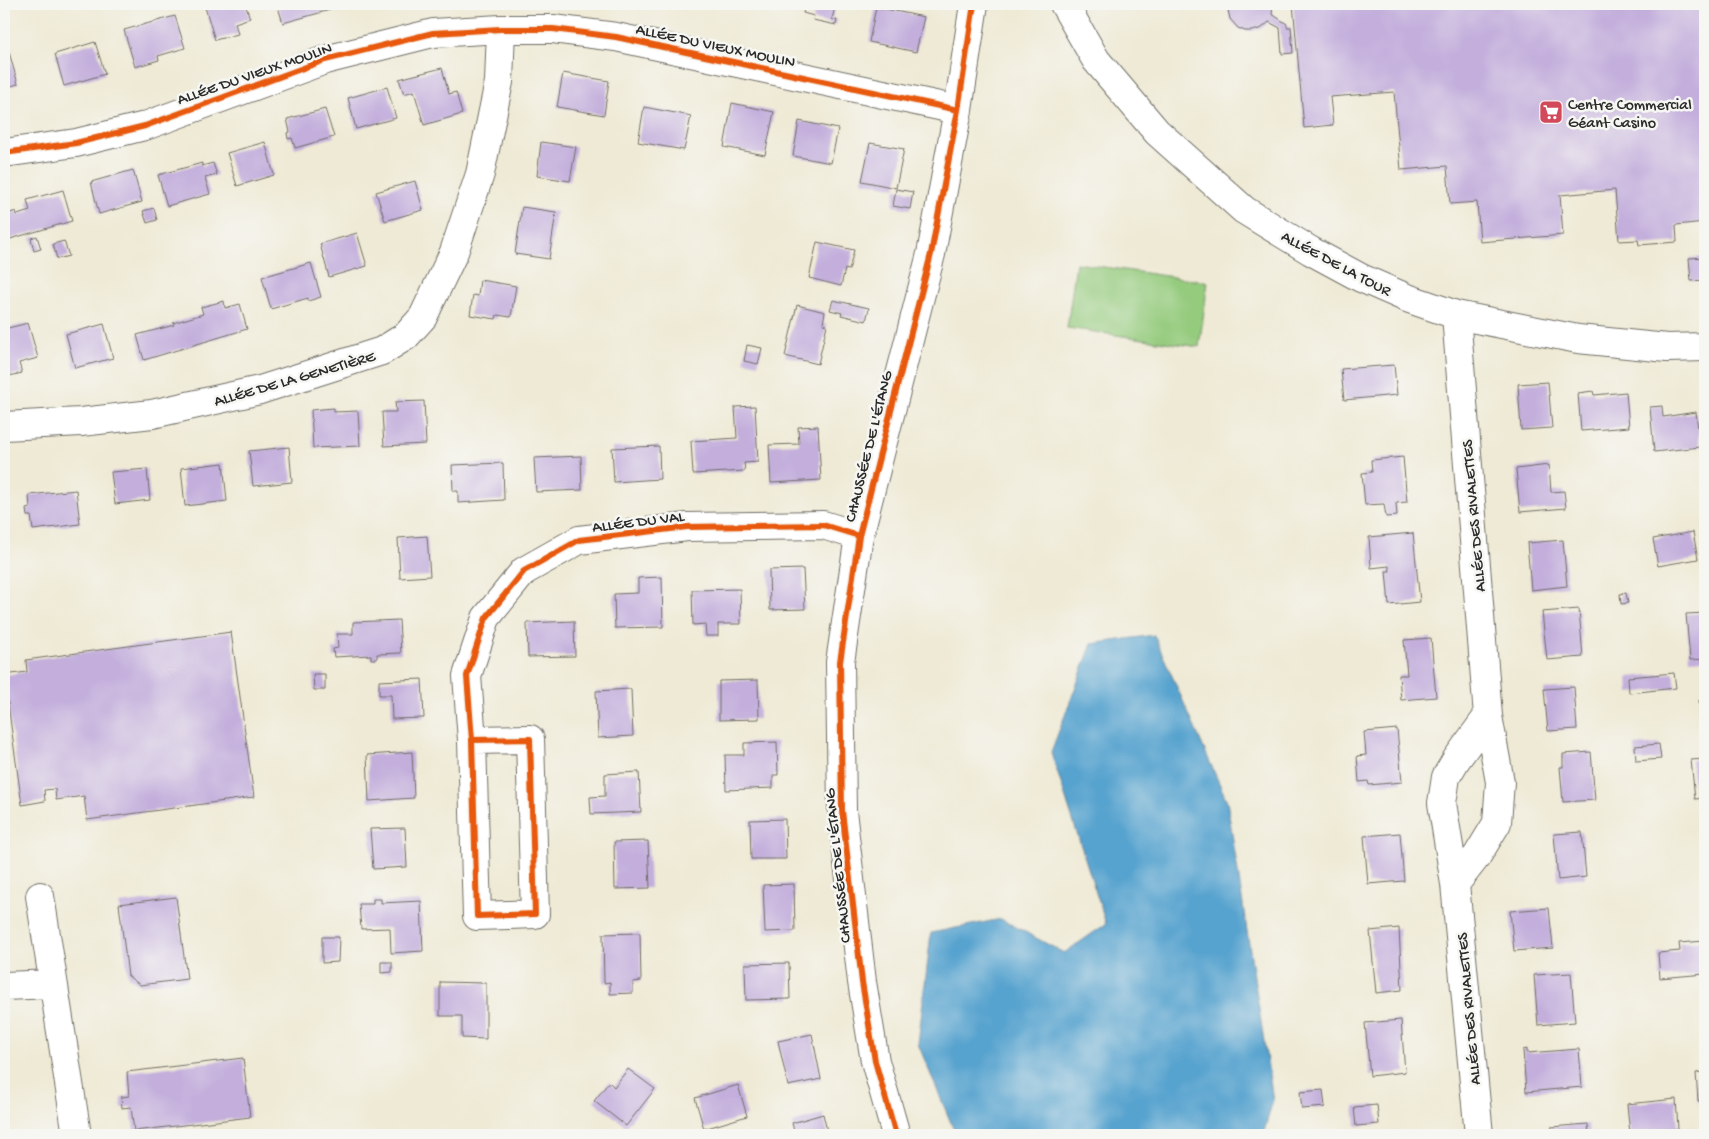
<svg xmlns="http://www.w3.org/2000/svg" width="1709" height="1139" font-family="'Gochi Hand',sans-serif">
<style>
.green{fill:#94cb7d;stroke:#607b54}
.water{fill:#57a3cf;stroke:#41677d}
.building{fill:#c3aedc}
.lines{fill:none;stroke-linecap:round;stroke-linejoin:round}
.minor-casing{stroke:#706e66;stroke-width:30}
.minor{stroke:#fff;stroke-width:28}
.cycleway-casing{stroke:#f6f6f2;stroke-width:9}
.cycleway{stroke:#e8590c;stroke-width:6}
.labels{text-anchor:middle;stroke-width:5;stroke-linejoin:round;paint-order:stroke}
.street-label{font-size:16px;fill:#2b2b2b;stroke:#f6f6f2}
.poi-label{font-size:16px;fill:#2b2b2b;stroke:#f6f6f2;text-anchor:start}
</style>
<rect width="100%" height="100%" fill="#f6f6f2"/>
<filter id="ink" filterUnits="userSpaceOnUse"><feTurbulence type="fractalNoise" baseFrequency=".02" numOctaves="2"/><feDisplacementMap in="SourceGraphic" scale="10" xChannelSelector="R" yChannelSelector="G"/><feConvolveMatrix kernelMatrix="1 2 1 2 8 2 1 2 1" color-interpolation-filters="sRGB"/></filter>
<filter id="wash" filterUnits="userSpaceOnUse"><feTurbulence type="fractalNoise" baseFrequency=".0096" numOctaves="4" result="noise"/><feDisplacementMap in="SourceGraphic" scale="20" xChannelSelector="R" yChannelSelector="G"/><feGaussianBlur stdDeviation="1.12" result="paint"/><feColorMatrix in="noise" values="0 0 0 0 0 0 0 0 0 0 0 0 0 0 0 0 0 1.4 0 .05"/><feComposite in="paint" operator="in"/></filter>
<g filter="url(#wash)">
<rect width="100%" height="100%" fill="#efead5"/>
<path class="green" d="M1076 263 1208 282 1199 347 1067 328Z"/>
<path class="water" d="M1154 635 1227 801 1273 1100 1263 1135H956L918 1044 931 933 1001 919 1064 953 1106 924 1051 752 1092 644Z"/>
<g id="blocks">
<path class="building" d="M204 4H245L250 18 235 23 238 34 215 40Z
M277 4H328L330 10 283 23Z
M805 4H836L832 19 837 20 836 25 813 20 814 16 803 13Z
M1229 4H1273L1272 14 1287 24V27H1291L1293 53 1282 54 1280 28 1269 22 1262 28 1253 31H1245L1238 28 1230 19 1228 10Z
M1293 4H1705V222L1676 225 1677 242 1639 245 1638 240 1619 241 1615 190 1560 195 1563 235 1480 242 1477 202 1450 204 1447 166 1401 170 1394 92 1330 97 1333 125 1304 128Z
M876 7 924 17 916 52 869 42Z
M175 16 185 48 158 56 159 60 135 67 124 30Z
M95 42 105 74 64 86 55 54Z
M9 52 18 84 4 88V53Z
M442 68 449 94 456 92 462 114 424 125 414 91 404 94 399 79Z
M563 73 609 81 604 115 557 107Z
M387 87 396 118 356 129 348 98Z
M732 103 774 112 765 155 724 147Z
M644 107 691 116 684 150 638 142Z
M325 109 334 137 295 148 292 138 288 139 287 133 290 132 287 119Z
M799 121 838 129 831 163 793 156Z
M265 142 274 175 237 186 227 153Z
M541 142 576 147 570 181 537 176Z
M870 143 904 149 896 188 862 181Z
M202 163V166L213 163 217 175 205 178 210 194 167 206 158 175Z
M133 170 142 202 99 214 91 182Z
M415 181 423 210 385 221 376 192Z
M896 189 913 192 910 209 893 206Z
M63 190 72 221 10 239 4 221V215L16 211 17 215 30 211 27 200Z
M522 207 556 212 549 259 515 254Z
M154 208 157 220 147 223 143 211Z
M357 233 367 266 329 277 320 244Z
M37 236 41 249 34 251 31 238Z
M64 241 69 256 57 259 53 244Z
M817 242 854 250 849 270 845 269 841 286 809 278Z
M1705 257V280L1691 281 1689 258Z
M311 263 321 297 308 301V298L271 309 262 277Z
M480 280 516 286 511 317 497 315 496 319 470 315 473 295 478 296Z
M833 300 869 308 866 321 841 315 842 313 830 310Z
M224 301 225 308 240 304 247 329 144 360 137 335 174 325 173 323 203 314 201 307Z
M797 305 825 312 823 324 827 325 818 364 785 356Z
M28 323 38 358 19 363 22 373 9 376 7 367H5L4 363V329Z
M104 324 113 358 75 368 66 334Z
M747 345 762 348 758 364 744 361Z
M1394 365 1397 395 1344 400 1341 369Z
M1548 382 1552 428 1521 430 1518 384Z
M1593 391 1594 395 1626 392 1629 427 1581 431 1578 393Z
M424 401 426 444 384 446 382 412H396L395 402Z
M755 406 758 462 744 463 745 471 693 474 691 441 737 438 735 407Z
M1662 406 1663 417 1696 412 1700 447 1654 452 1650 407Z
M334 408V412L358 411 360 446 313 448 311 410Z
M818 426 821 480 771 483 769 445 799 444 798 427Z
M659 446 660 479 614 482 612 448Z
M289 447 292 482 253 486 249 451Z
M581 456 582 490 536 492 534 458Z
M1403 457 1407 502 1396 503 1397 516 1386 517 1384 504 1365 505 1362 473 1372 472 1371 460Z
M223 463 227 501 185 506 181 468Z
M503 463 504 500 458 503V491H453L452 465Z
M1549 465 1551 492 1564 491 1566 508 1520 512 1516 469Z
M147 469 150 500 115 504 111 472Z
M76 490 80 524 33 530 31 516H27L26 509 30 508 29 495Z
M1693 532 1698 559 1658 566 1653 539Z
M1413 533 1420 602 1389 605 1386 571H1390L1389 566 1371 568 1369 537Z
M427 536 430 576 400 578 398 538Z
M1563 540 1567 586 1531 590 1527 543Z
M803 569 805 609 770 610 769 570Z
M662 577 663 627 615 628 614 594 638 593V578Z
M740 589 741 624H718V636H706L705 624 693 625 692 590Z
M1626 593 1628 603 1621 604 1620 594Z
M1579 609 1583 657 1547 660 1542 612Z
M1705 613V659L1690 660 1686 614Z
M399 620 401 653 377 654V659H371V655L334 657 333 649 338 648 337 634H353V622Z
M574 621 575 656 528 657 527 623Z
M231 632 254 797 87 820 84 796 56 800 55 789 44 790 45 801 22 805 4 675 27 672 26 660Z
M1431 638 1436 697 1401 700 1399 675H1407L1404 640Z
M1674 673 1676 688 1629 693 1628 677Z
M313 674H325V690H314Z
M422 679 424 718 392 719 391 695H379V681Z
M758 680 759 719 719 720V681Z
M1574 687 1577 729 1548 731 1544 689Z
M631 689 633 736 598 738 596 691Z
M1699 700H1705V723H1701Z
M1397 729 1402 782 1369 785 1368 781 1359 782 1357 756 1366 755 1364 732Z
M777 742 778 775H773V788L726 790 725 755H744V743Z
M1659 744 1661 759 1636 761 1635 746Z
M412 752 414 798 369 801 367 755Z
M1591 752 1595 800 1563 802 1560 767H1563V754Z
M1705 759V798L1695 799 1691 760Z
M639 772 641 812 591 814 590 797 605 796V774Z
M785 819 786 859H751L750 820Z
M405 828 407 867 373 869 370 829Z
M1582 832 1586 877 1558 880 1554 834Z
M1400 833 1404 881 1368 884 1364 836Z
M648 841 650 888 615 889 614 842Z
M794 884 795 931 765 932 763 885Z
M176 897 187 979 140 985 128 976 119 904Z
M373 899H381V903L421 901 423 951 391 953 390 928 361 929 359 904H373Z
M1549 908 1553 948 1514 951 1510 911Z
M1399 928 1402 990 1376 993 1370 931Z
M640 933 641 981 633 982V993L610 994V982L604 983 603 934Z
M322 937H339L338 962 322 963Z
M1705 941V974L1660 978 1658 953 1680 951 1679 943Z
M381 962H392V972L381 973Z
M789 963 790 999 746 1000 745 964Z
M1571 973 1575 1022 1538 1025 1534 975Z
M440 982 486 983V1039L462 1038V1016H440Z
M1401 1020 1405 1072 1370 1076 1365 1023Z
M812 1034 821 1079 788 1086 778 1041Z
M1527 1049V1053L1579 1049 1582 1087 1526 1092 1523 1050Z
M243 1058 250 1117 134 1131 131 1107 122 1108 121 1097 129 1096 127 1072Z
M628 1069 655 1089 626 1126 594 1101 609 1082 614 1087Z
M1705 1072V1100L1698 1101 1696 1073Z
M738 1085 747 1116 704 1129 695 1098Z
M1323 1090 1325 1107 1302 1109 1300 1092Z
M1676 1099 1678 1129 1630 1134 1627 1104Z
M1377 1105 1379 1124 1356 1126 1354 1107Z
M823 1114 828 1135H795L792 1123Z
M1588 1124 1589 1135H1552L1551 1127Z"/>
</g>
</g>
<g filter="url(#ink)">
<use href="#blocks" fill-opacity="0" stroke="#706e66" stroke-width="1"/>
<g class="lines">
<g class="minor-casing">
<path id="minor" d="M1064 4 1096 60 1157 132 1244 210 1311 251 1361 278 1407 298 1456 315 1578 339 1667 348 1705 347
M4 153 76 143 145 126 325 60 433 33 501 29H553L616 37 958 110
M4 426 81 422 152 414 260 390 382 351 406 336 423 317 454 252 480 174 499 82 501 29
M472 740 530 739 535 914 477 916 472 740 467 676 486 618 524 571 579 540 687 527 823 525 859 536
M1455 884 1477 856 1497 823 1500 782 1488 716 1456 315
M40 896 77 1135
M4 986 53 984
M896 1135 875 1061 862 982 842 811 840 662 859 536 931 254 958 110 974 4
M1479 1135 1455 884 1442 803 1446 777 1456 760 1488 716"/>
</g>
<use href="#minor" class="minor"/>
<g class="cycleway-casing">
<path id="cycleway" d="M4 153 76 143 145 126 325 60 433 33 501 29H553L616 37 958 110
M472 740 530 739 535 914 477 916 472 740 467 676 486 618 524 571 579 540 687 527 823 525 859 536
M896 1135 875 1061 862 982 842 811 840 662 859 536 931 254 958 110 974 4"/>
</g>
<use href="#cycleway" class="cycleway"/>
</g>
</g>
<defs>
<g id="supermarket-square" transform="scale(1.25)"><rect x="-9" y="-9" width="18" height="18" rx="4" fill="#d1495b" stroke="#f6f6f2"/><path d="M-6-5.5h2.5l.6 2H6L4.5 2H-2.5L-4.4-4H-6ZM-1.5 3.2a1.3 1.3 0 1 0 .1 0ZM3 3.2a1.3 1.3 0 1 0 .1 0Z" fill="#fff"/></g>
</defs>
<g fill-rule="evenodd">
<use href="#supermarket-square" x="1551" y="112"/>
</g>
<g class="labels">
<g class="street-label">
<text transform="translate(716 44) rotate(12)" y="6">ALLÉE DU VIEUX MOULIN</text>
<text transform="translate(254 72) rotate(-19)" y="6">ALLÉE DU VIEUX MOULIN</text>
<text transform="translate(1337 262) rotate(28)" y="6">ALLÉE DE LA TOUR</text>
<text transform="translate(294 377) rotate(-16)" y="6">ALLÉE DE LA GENETIÈRE</text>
<text transform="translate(867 446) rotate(-76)" y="6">CHAUSSÉE DE L'ÉTANG</text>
<text transform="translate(1472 516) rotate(-95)" y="6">ALLÉE DES RIVALETTES</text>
<text transform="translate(638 520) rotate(-7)" y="6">ALLÉE DU VAL</text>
<text transform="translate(836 866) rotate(-96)" y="6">CHAUSSÉE DE L'ÉTANG</text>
<text transform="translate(1467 1009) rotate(-95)" y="6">ALLÉE DES RIVALETTES</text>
</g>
<g class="poi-label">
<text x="1568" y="109">Centre Commercial<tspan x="1568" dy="18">Géant Casino</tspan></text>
</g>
</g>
<rect width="1709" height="1139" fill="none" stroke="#f6f6f2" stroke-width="20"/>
</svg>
